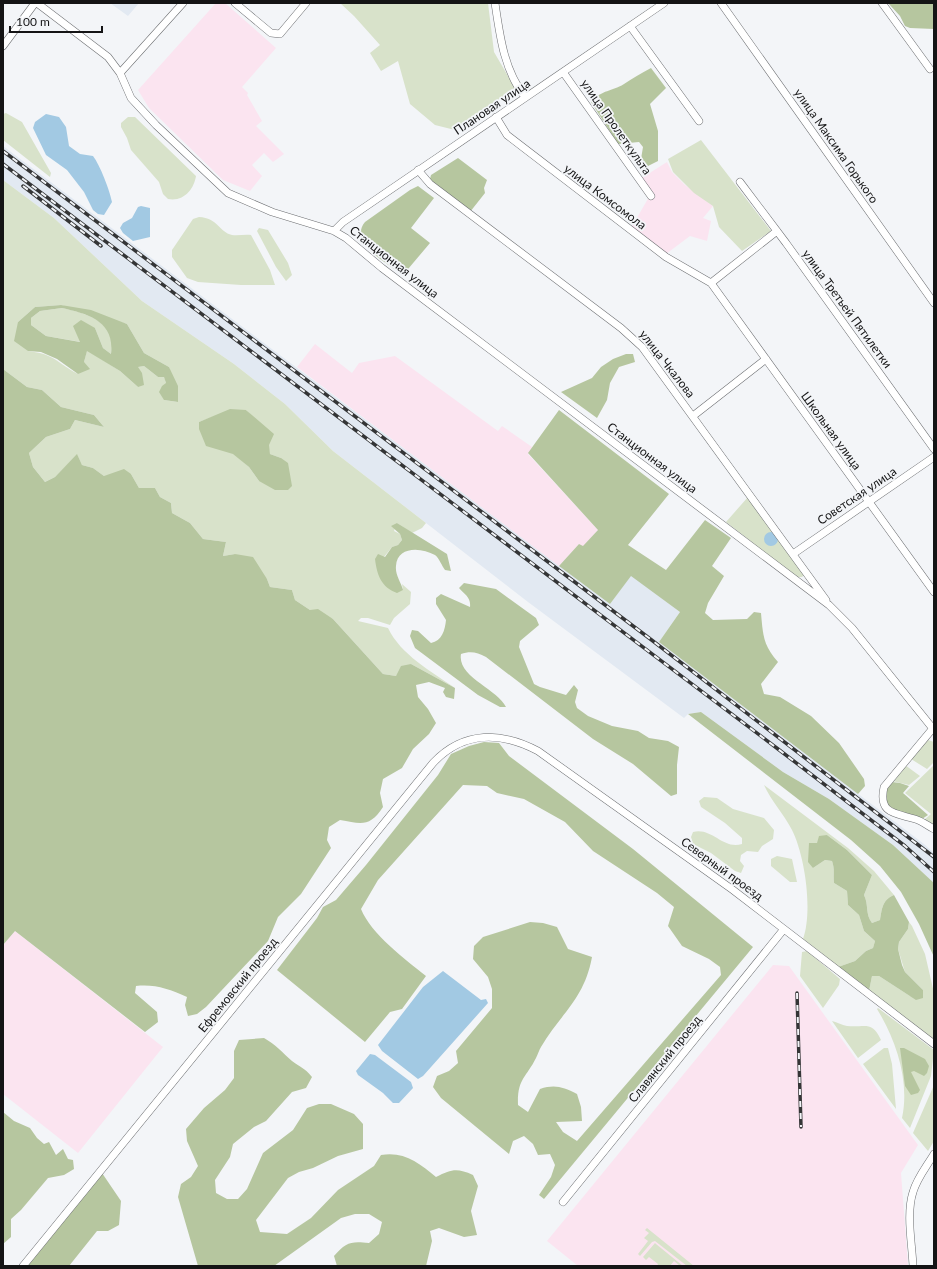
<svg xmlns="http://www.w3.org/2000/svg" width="937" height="1269" font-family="Lato,sans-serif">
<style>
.built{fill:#e2e9f2}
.industrial{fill:#fbe4f0}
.green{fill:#d8e2ca;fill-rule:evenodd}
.forest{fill:#b6c69f;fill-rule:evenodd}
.water{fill:#a2c9e3}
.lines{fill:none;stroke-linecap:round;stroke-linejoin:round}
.minor-casing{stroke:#6c6e71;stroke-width:8}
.minor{stroke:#fff;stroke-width:7}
.rail-casing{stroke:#343536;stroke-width:3.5}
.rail{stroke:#f3f5f8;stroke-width:2;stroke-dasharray:6;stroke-linecap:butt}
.labels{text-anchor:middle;stroke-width:3.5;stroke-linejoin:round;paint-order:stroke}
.street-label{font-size:12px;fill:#141415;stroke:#f3f5f8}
</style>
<rect width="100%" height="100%" fill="#f3f5f8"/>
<path class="built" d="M110 3H139L128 16Z
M3 146 610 604 631 575 680 612 659 642 924 844 934 853V883L893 845 829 799 783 772 701 712 688 714 684 718 528 602 333 451 285 404 234 364 142 301 54 218 3 180Z"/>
<path class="industrial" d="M216 3H225L276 48 242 87 248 93 247 95 262 121 256 126 284 154 273 162 264 153 252 165 262 176 250 191 223 180 149 108 138 90Z
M667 162 672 172 685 185 713 206 703 218 711 221 707 241 690 236 666 254 631 228 649 197 640 179Z
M315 344 352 373 359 363 395 356 498 431 502 426 532 447 528 454 598 530 583 547 579 544 559 566 297 367Z
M15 931 163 1047 78 1153 3 1094V945Z
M773 965 789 966 918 1145 901 1173 908 1266H578L547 1241Z"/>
<path class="green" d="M340 3H488L494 52 515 88 455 130 435 125 410 104 398 61 381 71 370 53 380 45 354 16Z
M6 113 22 122 51 173 50 177 3 140V114Z
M128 117H135L196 176C194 189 184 202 168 199L163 194 159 182 131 150 127 138 121 127V123Z
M701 140 771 231 742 251 719 227 713 206 694 193 673 172 668 159Z
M3 180 54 218 142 301 234 364 285 404 333 451 426 523 422 528 412 533 397 523 394 531 400 534 402 540 398 545 392 547 384 557 403 590 402 584 411 592 410 604 394 618 390 625 368 618H361L358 621 388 628C401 655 431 671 455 688L411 664 396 676 383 674 333 619 310 610 295 600 292 590 270 587 267 579 235 554 223 556 226 542 203 539 190 523 172 513 171 503 160 497 155 488H139L131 474 104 476 93 468 82 465 77 455 55 477 45 482 33 467 29 453 46 437 70 429 75 420 104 427 94 415 61 407 42 390 27 387 3 369ZM61 305 127 324 144 353 169 367 178 402 164 400 166 383 164 376 158 377 144 366 137 367 138 387 120 371 87 350 84 362 78 374C57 363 55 354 28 351L18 322 35 307ZM246 410C258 421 267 438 270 454L281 458 259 481 249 467 199 422 215 416Z
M199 217C218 218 219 232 232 235 238 236 245 234 251 235L270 270 275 285H241L198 282 187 278 172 257V250L193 219Z
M259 228 268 230 288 263 292 275 286 281 276 267 257 231Z
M62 308C80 312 108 318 112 341 113 345 111 350 111 354L103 348 95 328 81 342 46 336 31 325V318L40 311Z
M748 497 804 575 802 577H796L726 522Z
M928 740 934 742V762L927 769 911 759Z
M905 765 920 776 909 785 892 781Z
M934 765V826L924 820 931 814 905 793Z
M764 785 848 848 874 871 894 895C882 900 882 909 880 920L872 923C865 914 869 905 864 895L872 875 847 850 827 835 813 868 825 860 832 861C835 868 833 875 834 883L847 891 848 905 859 915 864 931 875 941 873 948 866 951 855 961 838 967 803 939C813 911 805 856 792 830 784 814 771 801 764 785Z
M704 797 717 798 733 809 764 818 774 830 773 839 762 846 758 852 747 851 741 855 740 861 744 866 741 873 735 871 711 853 693 844 691 837 693 832C712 827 723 850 742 844V838L725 823 701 807 699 801Z
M777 856 792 859 797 882H790L771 866V859Z
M909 922 912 926 925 954 934 993V1041L869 991 872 976H879L910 996 923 997V990L905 972 898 949 899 942 908 929Z
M807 951 840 979 839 985 823 1008 800 976 802 952Z
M878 1008 934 1050 931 1076 910 1128 902 1118C910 1081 896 1040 877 1009Z
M832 1021C836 1022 842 1025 847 1026 865 1028 872 1020 881 1040L858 1058Z
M884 1048H888L892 1064 896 1109 863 1064Z
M934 1085V1141L928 1151 913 1133Z
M647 1228 694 1266H687L655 1241 652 1242 640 1256 638 1254 648 1241 644 1238 649 1233 645 1230Z
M655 1243 656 1244 683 1266H680L674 1261 670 1266H657L658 1264 649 1257 646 1260 643 1257Z"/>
<path class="forest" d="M888 3H934V29L910 28 905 26 900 16Z
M651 68 666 88 650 104 658 131V161L644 168 641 159 643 147 639 142 618 144 591 102C603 89 611 92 624 84 632 79 641 73 651 68Z
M458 158 487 180 484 188 485 193 470 212 432 182 430 179 431 175Z
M418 186 434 198 411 228 430 243 403 275C388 264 348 242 365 222L410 190Z
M61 305 91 310 127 324 144 353 169 367 178 386V402L164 400 159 392 162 386 166 383 164 377H158L144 366 138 367 142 373 144 385 138 387 120 371 87 351 84 362 90 369 78 374 57 359 41 352 28 351 14 341 18 322 35 307ZM62 308C88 314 115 321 111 354L103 348 95 328 81 320 73 326 80 342 46 336 31 325V318L40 311Z
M626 354H633L635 362 619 367 610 383 607 400 597 418 561 392 592 378 601 367 613 359Z
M3 369 27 387 42 390 61 407 94 415 104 427 75 420 70 429 46 437 29 453 33 467 45 482 55 477 77 454 82 465 93 468 104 476 124 469 131 474 139 488H155L160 497 171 503 172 513 190 523 203 539 226 542 223 556 235 554 253 557 267 579 270 587 292 590 295 600 310 610 318 609 333 619 383 674 396 676 401 666 411 664 455 688 454 699 446 697 443 692 445 688 429 682 416 685 418 697 428 709 436 723 429 734 413 749 402 768 383 779 380 793 383 807C370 827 362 824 340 820L329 827 327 840 331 848 301 894 278 917 268 941 206 1007 197 1014 188 1016 185 1005 187 997C169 989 155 984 136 986L135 993 157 1012 158 1022 145 1032 15 931 3 945Z
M230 409 246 410 274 434 269 445 270 454 281 458 288 463 292 486 288 490H275L259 481 249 467 233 454 206 446 199 429V422Z
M559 410 669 494 628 545 666 570 705 520 731 538 712 566 724 576 708 603 705 613 713 620 747 619 754 612 761 613C763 635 763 645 778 662L761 684 764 694 780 697 811 716 839 743 864 779 865 786 858 794 659 642 680 612 631 576 610 604 559 566 579 544 583 546 598 530 528 453Z
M397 523 447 554 451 571 445 570C442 566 439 558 435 555 421 547 397 546 396 566 395 575 401 582 403 590L397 593C381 587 377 575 375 559L378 554 385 557 392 547 398 545 402 540 400 534 391 526Z
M464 583 496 589 536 618 539 625 520 641 519 647 534 684 540 687 566 695 574 685 578 690 575 702 577 708 588 716 612 726 638 731 649 738 668 741 679 747 677 765V794L671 796 633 764 593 739 486 657C477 652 470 651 461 654 457 677 498 689 506 707H500L478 695 415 648 410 636 412 630 418 631 431 643C442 641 445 630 446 620L436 604V598L441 594 470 607C471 597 465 595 459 588Z
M701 712 783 772 829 799 893 845 934 883V957L919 924 901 892 880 866 851 840 688 714Z
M484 742 499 743 509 756 633 849 753 947 544 1199 539 1195 551 1177 555 1165 550 1154 538 1155 533 1144 524 1136 513 1141 509 1154 441 1098 433 1087 437 1076 449 1071 458 1063 456 1051 492 1008V989L488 977 473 959 474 946 483 937 530 922 543 923 557 927 568 949 592 957C584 1000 561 1013 541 1047 539 1050 538 1054 536 1058 526 1078 517 1079 518 1105L528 1112 540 1089C555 1084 563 1087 577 1094L581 1107 582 1121 556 1122 563 1132 577 1141 721 975 720 967 709 959 682 946 668 926 674 907 657 893 593 851 565 822 524 799 497 793 487 786 463 785 378 880 361 909C371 934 405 959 426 976L402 1009 390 1012 365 1042 277 970 317 918 323 907 336 900 366 865 438 775 451 754 469 746Z
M892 782 900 783 909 786 903 793 928 815 922 819 898 812 886 805V788Z
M827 835 847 850 872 875 864 895C869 905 865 914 872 923L880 920C882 909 882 900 894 895L909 922 908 929 899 942 898 949 902 965 905 972 923 990V998L916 1000 879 976H872L869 991 838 967 855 961 866 951 873 948 875 941 864 931 859 915 848 905 847 891 834 883C833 875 835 869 832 861L825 860 813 868 808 862 809 843H817L819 836Z
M264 1038C275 1044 283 1053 292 1061 301 1068 304 1067 312 1077L306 1088 292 1092 266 1121 254 1127 233 1144 230 1157 215 1180 216 1193 227 1199H238L247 1189 263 1153 293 1130 307 1108 319 1104H331L354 1114 363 1124V1149L338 1156 313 1168 299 1172 288 1178 256 1220 260 1232 287 1234 311 1218 338 1190 374 1166 381 1155C404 1151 419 1163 436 1177 452 1169 457 1168 473 1175L478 1186 471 1211 477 1235 464 1237 439 1228 430 1231 432 1241 426 1266H337L334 1256C346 1242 351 1241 369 1243L379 1234 382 1222 369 1214H355L341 1218 274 1266H198L178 1197 181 1184 191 1177 198 1166 187 1141 186 1129 204 1108 225 1090 234 1078V1051L239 1040Z
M900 1048H904L925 1059 929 1066 927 1073 924 1076 914 1071 911 1072 920 1090 918 1093 911 1095 905 1086Z
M3 1112 14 1121 30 1128 37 1138 44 1144 49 1142 56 1155 63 1149 68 1159 73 1160 74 1169 64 1175 48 1178 21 1210 11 1219V1237L3 1244Z
M102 1173 121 1201 119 1225 108 1231H97L69 1266H27Z"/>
<path class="water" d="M46 114 59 117 66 127 69 146 80 154 93 156C100 165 110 191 112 202L104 215 98 214 93 210 84 192 67 170 46 155 33 128 35 122Z
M141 206 150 208V237L133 241 123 233 120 228 123 223 132 218 138 207Z
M764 539a7 7 0 1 1 14 0a7 7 0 1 1-14 0Z
M443 971 481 1000 486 999 488 1003 423 1076 418 1079 382 1051 378 1045 423 987Z
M370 1054 375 1055 411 1082 413 1088 399 1103H393L383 1093 358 1075 356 1071Z"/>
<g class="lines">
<g class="minor-casing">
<path id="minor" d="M37 3 108 57 120 73 131 98 156 125 228 193 272 212 334 231 346 238 382 268 829 605 852 628 934 730
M235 3 271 33 280 34 306 3
M495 3C500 37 504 70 525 97
M721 3 934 303
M882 3 930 69
M630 26 699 121
M3 46 35 3
M563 72 651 196
M120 73 183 3
M496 117 507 135 666 257 711 283 934 592
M418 170 430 184 621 328 642 347 826 600
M740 182 786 243 934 449
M334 231 343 222 664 3
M711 283 777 231
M693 416 766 359
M793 554 934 457
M934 727 884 787C878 814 895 813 915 819 922 821 928 826 934 829
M563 1202 784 929
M23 1266 433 763C464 730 502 732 538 751L733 890 934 1044
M913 1266C912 1243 906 1214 913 1192 917 1178 927 1166 934 1154"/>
</g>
<use href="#minor" class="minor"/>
<g class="rail-casing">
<path id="rail" d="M3 151 649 638 934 857
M3 164 778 749 905 846 934 872
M23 186 101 246
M797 993 801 1127"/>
</g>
<use href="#rail" class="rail"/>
</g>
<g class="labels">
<g class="street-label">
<text transform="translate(492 107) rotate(-34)" y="4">Плановая улица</text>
<text transform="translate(616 127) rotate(55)" y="4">улица Пролеткульта</text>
<text transform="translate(836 146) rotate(55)" y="4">улица Максима Горького</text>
<text transform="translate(605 197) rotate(37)" y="4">улица Комсомола</text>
<text transform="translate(394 262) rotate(38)" y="4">Станционная улица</text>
<text transform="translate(847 309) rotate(54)" y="4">улица Третьей Пятилетки</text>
<text transform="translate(667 364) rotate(52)" y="4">улица Чкалова</text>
<text transform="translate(831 431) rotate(54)" y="4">Школьная улица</text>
<text transform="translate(652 458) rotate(37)" y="4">Станционная улица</text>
<text transform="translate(857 496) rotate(-34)" y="4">Советская улица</text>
<text transform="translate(722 869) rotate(36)" y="4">Северный проезд</text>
<text transform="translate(238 985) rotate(-51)" y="4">Ефремовский проезд</text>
<text transform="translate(665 1059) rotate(-51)" y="4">Славянский проезд</text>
</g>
</g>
<rect width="937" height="1269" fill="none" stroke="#141415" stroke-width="8"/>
<path d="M10 26v6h92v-6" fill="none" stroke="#141415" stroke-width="2"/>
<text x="16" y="26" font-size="12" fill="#141415" stroke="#f3f5f8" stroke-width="3" paint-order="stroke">100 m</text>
</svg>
